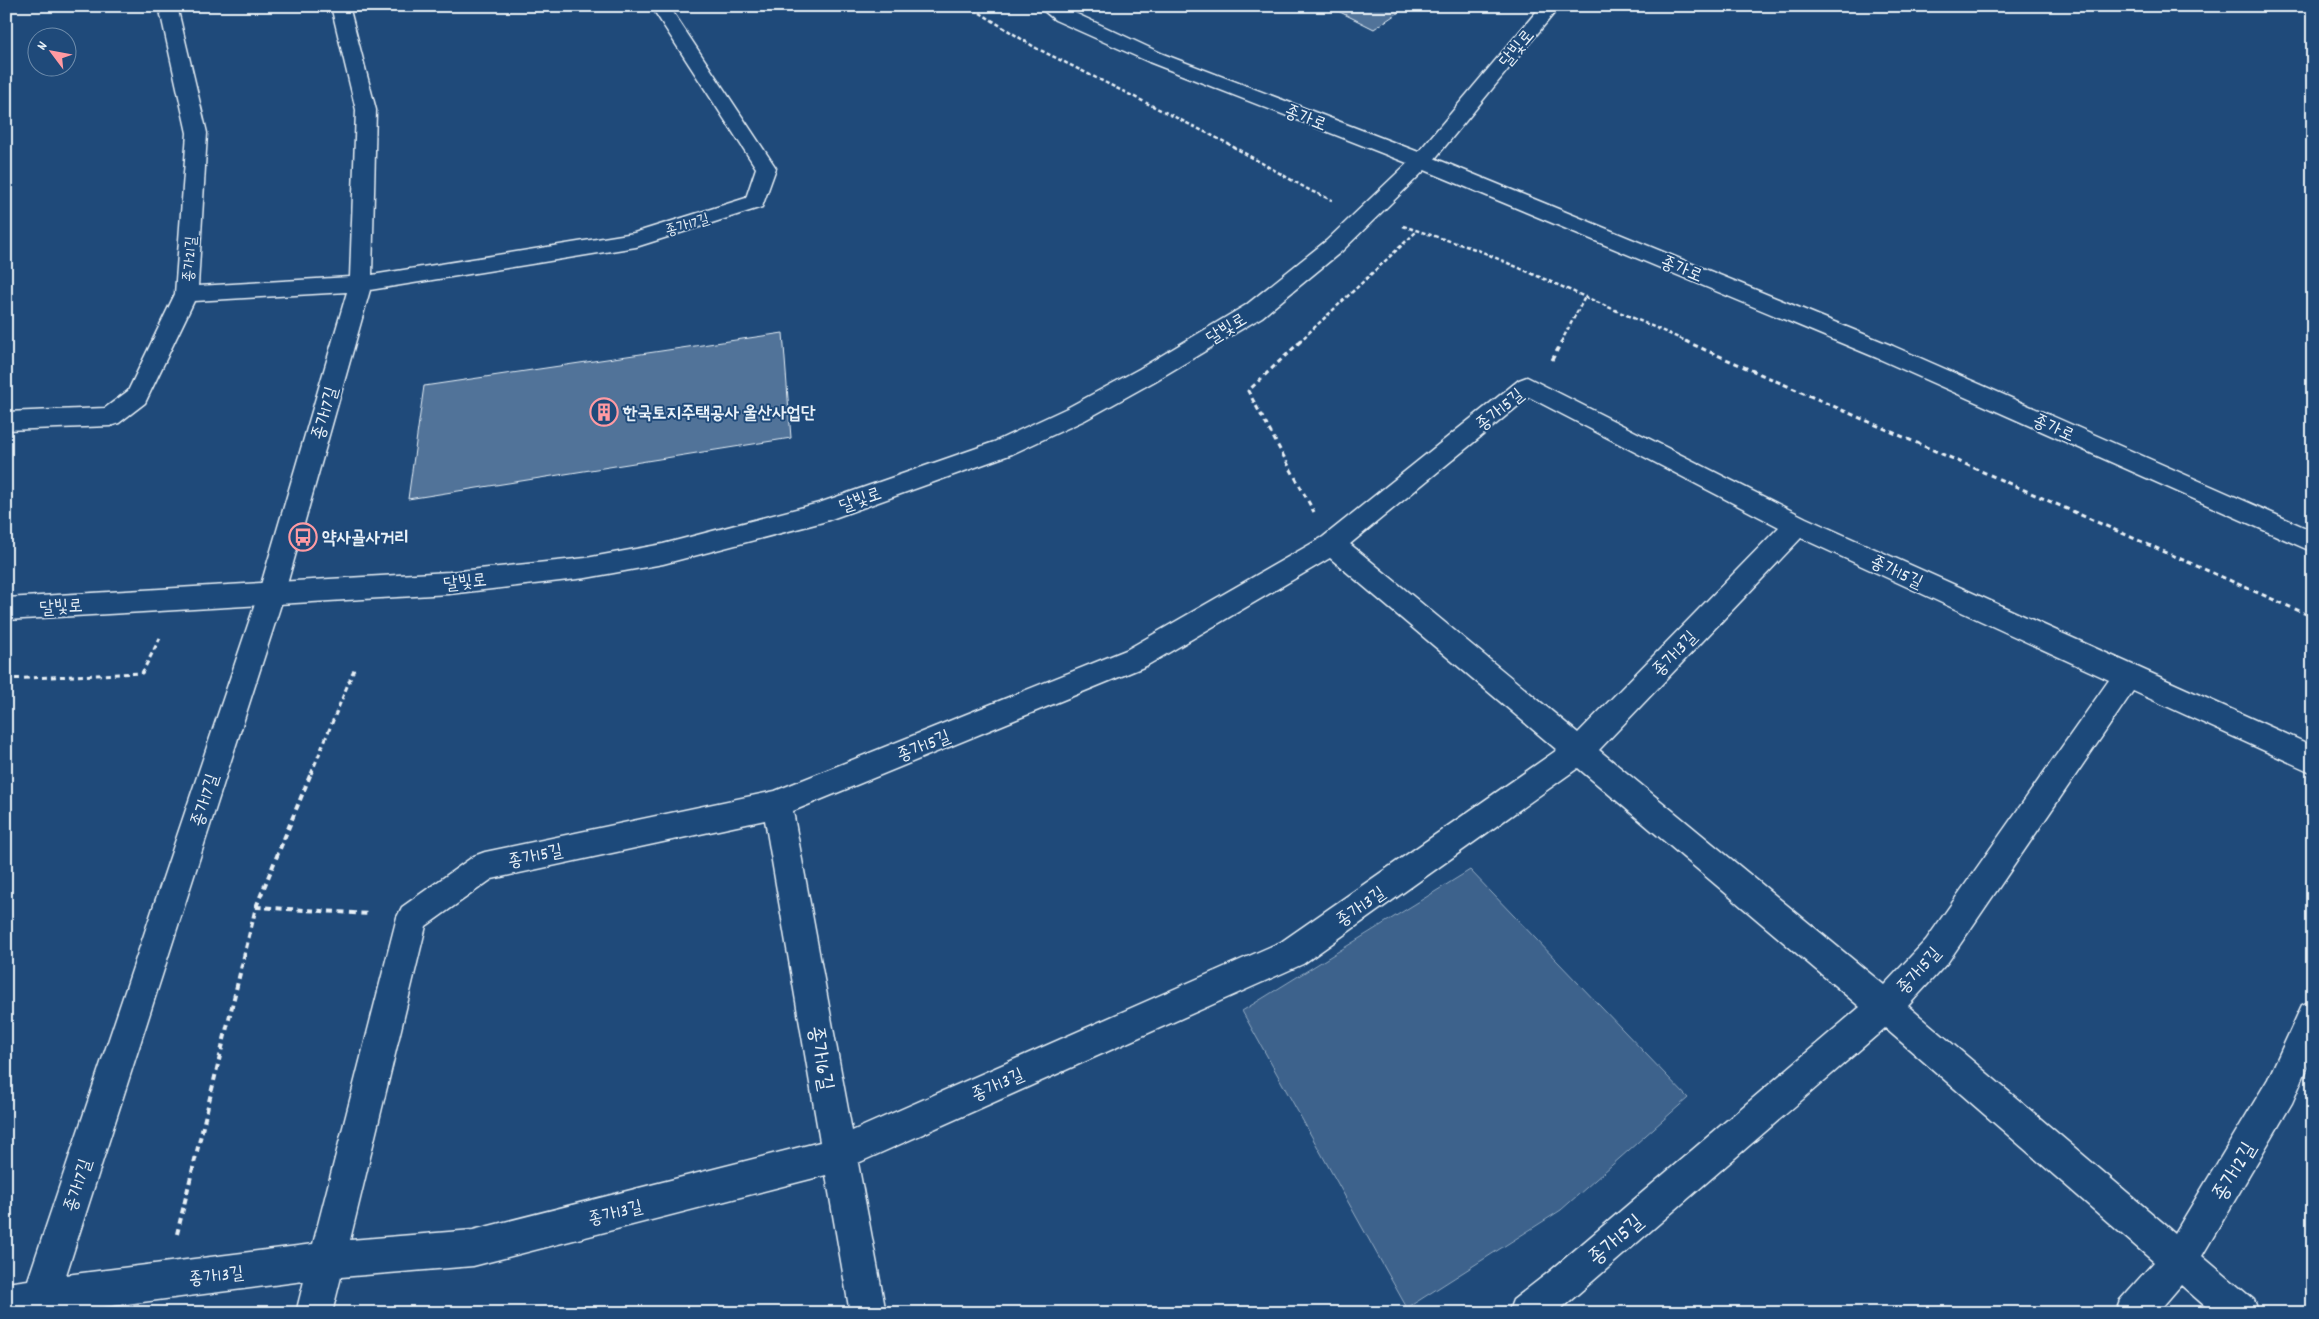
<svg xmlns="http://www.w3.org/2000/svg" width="2319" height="1319" font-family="Dekko,'Poor Story',sans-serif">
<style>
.green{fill:#3c628c;stroke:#92aac2}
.building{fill:#517399;stroke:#e8f1f8}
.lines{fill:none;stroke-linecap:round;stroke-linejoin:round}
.minor-casing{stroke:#e8f1f8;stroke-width:3}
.major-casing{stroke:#e8f1f8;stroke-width:3}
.path-far2{stroke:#e8f1f8;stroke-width:2.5;stroke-dasharray:4 2.5;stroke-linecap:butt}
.path-far1{stroke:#e8f1f8;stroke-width:3;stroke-dasharray:5 4;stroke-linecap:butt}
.path{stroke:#e8f1f8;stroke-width:4;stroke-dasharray:6 4.5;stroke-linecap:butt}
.minor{fill:#1f4a7a;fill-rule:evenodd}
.major{fill:#1f4a7a;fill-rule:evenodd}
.labels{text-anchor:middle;stroke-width:4;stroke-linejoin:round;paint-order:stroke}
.far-street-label{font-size:15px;fill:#e8f1f8;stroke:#1f4a7a}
.street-label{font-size:18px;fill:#e8f1f8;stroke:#1f4a7a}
.poi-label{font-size:18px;font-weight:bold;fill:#e8f1f8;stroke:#1f4a7a;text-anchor:start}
.near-street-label{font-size:21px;fill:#e8f1f8;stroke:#1f4a7a}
</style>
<rect width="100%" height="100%" fill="#1f4a7a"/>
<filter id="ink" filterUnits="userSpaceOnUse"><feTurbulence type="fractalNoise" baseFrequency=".02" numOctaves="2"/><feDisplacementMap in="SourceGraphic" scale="10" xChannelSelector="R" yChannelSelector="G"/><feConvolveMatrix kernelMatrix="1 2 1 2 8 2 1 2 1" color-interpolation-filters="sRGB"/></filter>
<g filter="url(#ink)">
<path class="green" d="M1470 870 1688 1098 1561 1210 1407 1308 1242 1011Z"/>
<path class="building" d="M1342 6H1408L1374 29 1336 10Z
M783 333 791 438 408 499 424 386Z"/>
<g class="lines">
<g class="minor-casing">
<path id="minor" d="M159 6H177L207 133 198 286 350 277 356 110 331 6H349L376 110 372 275 634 233 746 198 756 168 651 6H669L776 168 762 207 636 247 370 290 284 595 66 1275 313 1244 397 917 402 907 474 856 485 852 775 791 1126 650 1323 537 1519 380 1527 377 1806 518 2313 746V773L2133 691 1948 962 1908 1006 2175 1233 2268 1079 2302 1005 2313 1000V1055L2292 1103 2202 1256 2254 1300 2259 1313H2213L2181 1285 2157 1313H2115L2120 1300 2154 1262 1885 1028 1556 1313H1508L1513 1300 1549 1272 1860 1007 1578 768 1303 964 858 1163 886 1313H850L826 1175 473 1266 341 1277 332 1313H296L304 1281 57 1313H6V1283L28 1280 258 595 347 292 194 301 145 403 119 423 110 426 6 430V412L105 408 128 391 175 294 187 133ZM1529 397 1779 527 1578 733 1350 544ZM1801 538 2109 680 1926 940 1884 985 1599 750ZM1330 558 1557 750 1281 942 852 1131 793 811 1146 666ZM765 820 820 1142 473 1230 350 1240 426 926 492 879Z
M1038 6H1060L1163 54 1429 156 1893 346 2313 531V552L1877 358 1415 166 1149 62 1055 20Z"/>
</g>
<g class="major-casing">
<path id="major" d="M1541 6H1560L1429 166 1342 251 1262 317 1155 381 1085 420 1012 454 823 522 663 564 586 578 449 594 6 620V598L449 572 586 558 663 544 819 503 994 442 1067 408 1139 369 1246 305 1326 241 1415 156Z"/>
</g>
<path class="path-far2" d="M969 6 1036 48 1223 141 1311 191 1332 200
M1403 226 1478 250 1688 342
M1299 342 1417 231
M1561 342 1585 297"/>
<path class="path-far1" d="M1301 341 1248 391 1314 512
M1685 341 2313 617
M1552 360 1562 341
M6 679 142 673 160 638
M311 774 355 667"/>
<path class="path" d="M256 907 311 773
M177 1234 256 907 370 914"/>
<use href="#minor" class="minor"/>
<use href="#major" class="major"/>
</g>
</g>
<defs>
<g id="building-ring" transform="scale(1.4375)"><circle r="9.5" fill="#1f4a7a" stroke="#ff9aa2" stroke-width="1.5"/><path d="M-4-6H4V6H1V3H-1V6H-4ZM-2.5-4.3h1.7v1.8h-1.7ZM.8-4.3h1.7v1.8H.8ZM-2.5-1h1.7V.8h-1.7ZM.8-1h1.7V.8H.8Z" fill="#ff9aa2"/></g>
<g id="bus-ring" transform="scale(1.4375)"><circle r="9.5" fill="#1f4a7a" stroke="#ff9aa2" stroke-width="1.5"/><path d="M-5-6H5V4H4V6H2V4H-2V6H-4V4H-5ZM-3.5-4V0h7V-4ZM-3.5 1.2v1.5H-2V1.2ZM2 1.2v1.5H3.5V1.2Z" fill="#ff9aa2"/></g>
</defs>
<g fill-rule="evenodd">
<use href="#building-ring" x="604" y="412"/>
<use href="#bus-ring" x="303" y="537"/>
</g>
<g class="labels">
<g class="far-street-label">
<text transform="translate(687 224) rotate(-17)" y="5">종가17길</text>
<text transform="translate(189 259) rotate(-86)" y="5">종가21길</text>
</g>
<g class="street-label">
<text transform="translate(1516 48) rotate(-50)" y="6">달빛로</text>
<text transform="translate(1306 117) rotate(21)" y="6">종가로</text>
<text transform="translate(1682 268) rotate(22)" y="6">종가로</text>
<text transform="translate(1226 328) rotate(-31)" y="6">달빛로</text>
<text transform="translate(1499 409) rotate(-39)" y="6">종가15길</text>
<text transform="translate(324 413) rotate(-74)" y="6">종가17길</text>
<text transform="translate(2054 427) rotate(24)" y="6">종가로</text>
<text transform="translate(860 499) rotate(-19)" y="6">달빛로</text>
<text transform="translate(1897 571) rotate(25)" y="6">종가15길</text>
<text transform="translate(465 581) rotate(-6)" y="6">달빛로</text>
<text transform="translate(61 606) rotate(-3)" y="6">달빛로</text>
<text transform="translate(1674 653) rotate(-46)" y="6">종가13길</text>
<text transform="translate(923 745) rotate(-22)" y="6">종가15길</text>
<text transform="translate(204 800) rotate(-72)" y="6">종가17길</text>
<text transform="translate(535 855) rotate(-12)" y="6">종가15길</text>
<text transform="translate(1360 906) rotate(-35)" y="6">종가13길</text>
<text transform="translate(1918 970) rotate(-48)" y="6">종가15길</text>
<text transform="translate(997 1084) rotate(-24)" y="6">종가13길</text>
<text transform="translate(77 1185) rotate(-72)" y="6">종가17길</text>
<text transform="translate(615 1212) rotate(-14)" y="6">종가13길</text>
<text transform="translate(216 1275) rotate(-7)" y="6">종가13길</text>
</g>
<g class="poi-label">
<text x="623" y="418">한국토지주택공사 울산사업단</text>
<text x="322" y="543">약사골사거리</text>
</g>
<g class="near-street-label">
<text transform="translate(822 1058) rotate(80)" y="7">종가16길</text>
<text transform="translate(2233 1171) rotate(-59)" y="7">종가12길</text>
<text transform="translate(1615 1239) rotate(-41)" y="7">종가15길</text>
</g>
</g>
<rect width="2319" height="1319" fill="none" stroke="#1f4a7a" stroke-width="25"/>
<rect x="12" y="12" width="2294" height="1294" fill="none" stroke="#e8f1f8" stroke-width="2" filter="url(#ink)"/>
<g transform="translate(52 52) rotate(302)"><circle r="24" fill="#1f4a7a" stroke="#6f8dac"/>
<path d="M0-4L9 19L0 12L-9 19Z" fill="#ff9aa2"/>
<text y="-8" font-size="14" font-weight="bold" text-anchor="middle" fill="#e8f1f8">N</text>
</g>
</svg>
